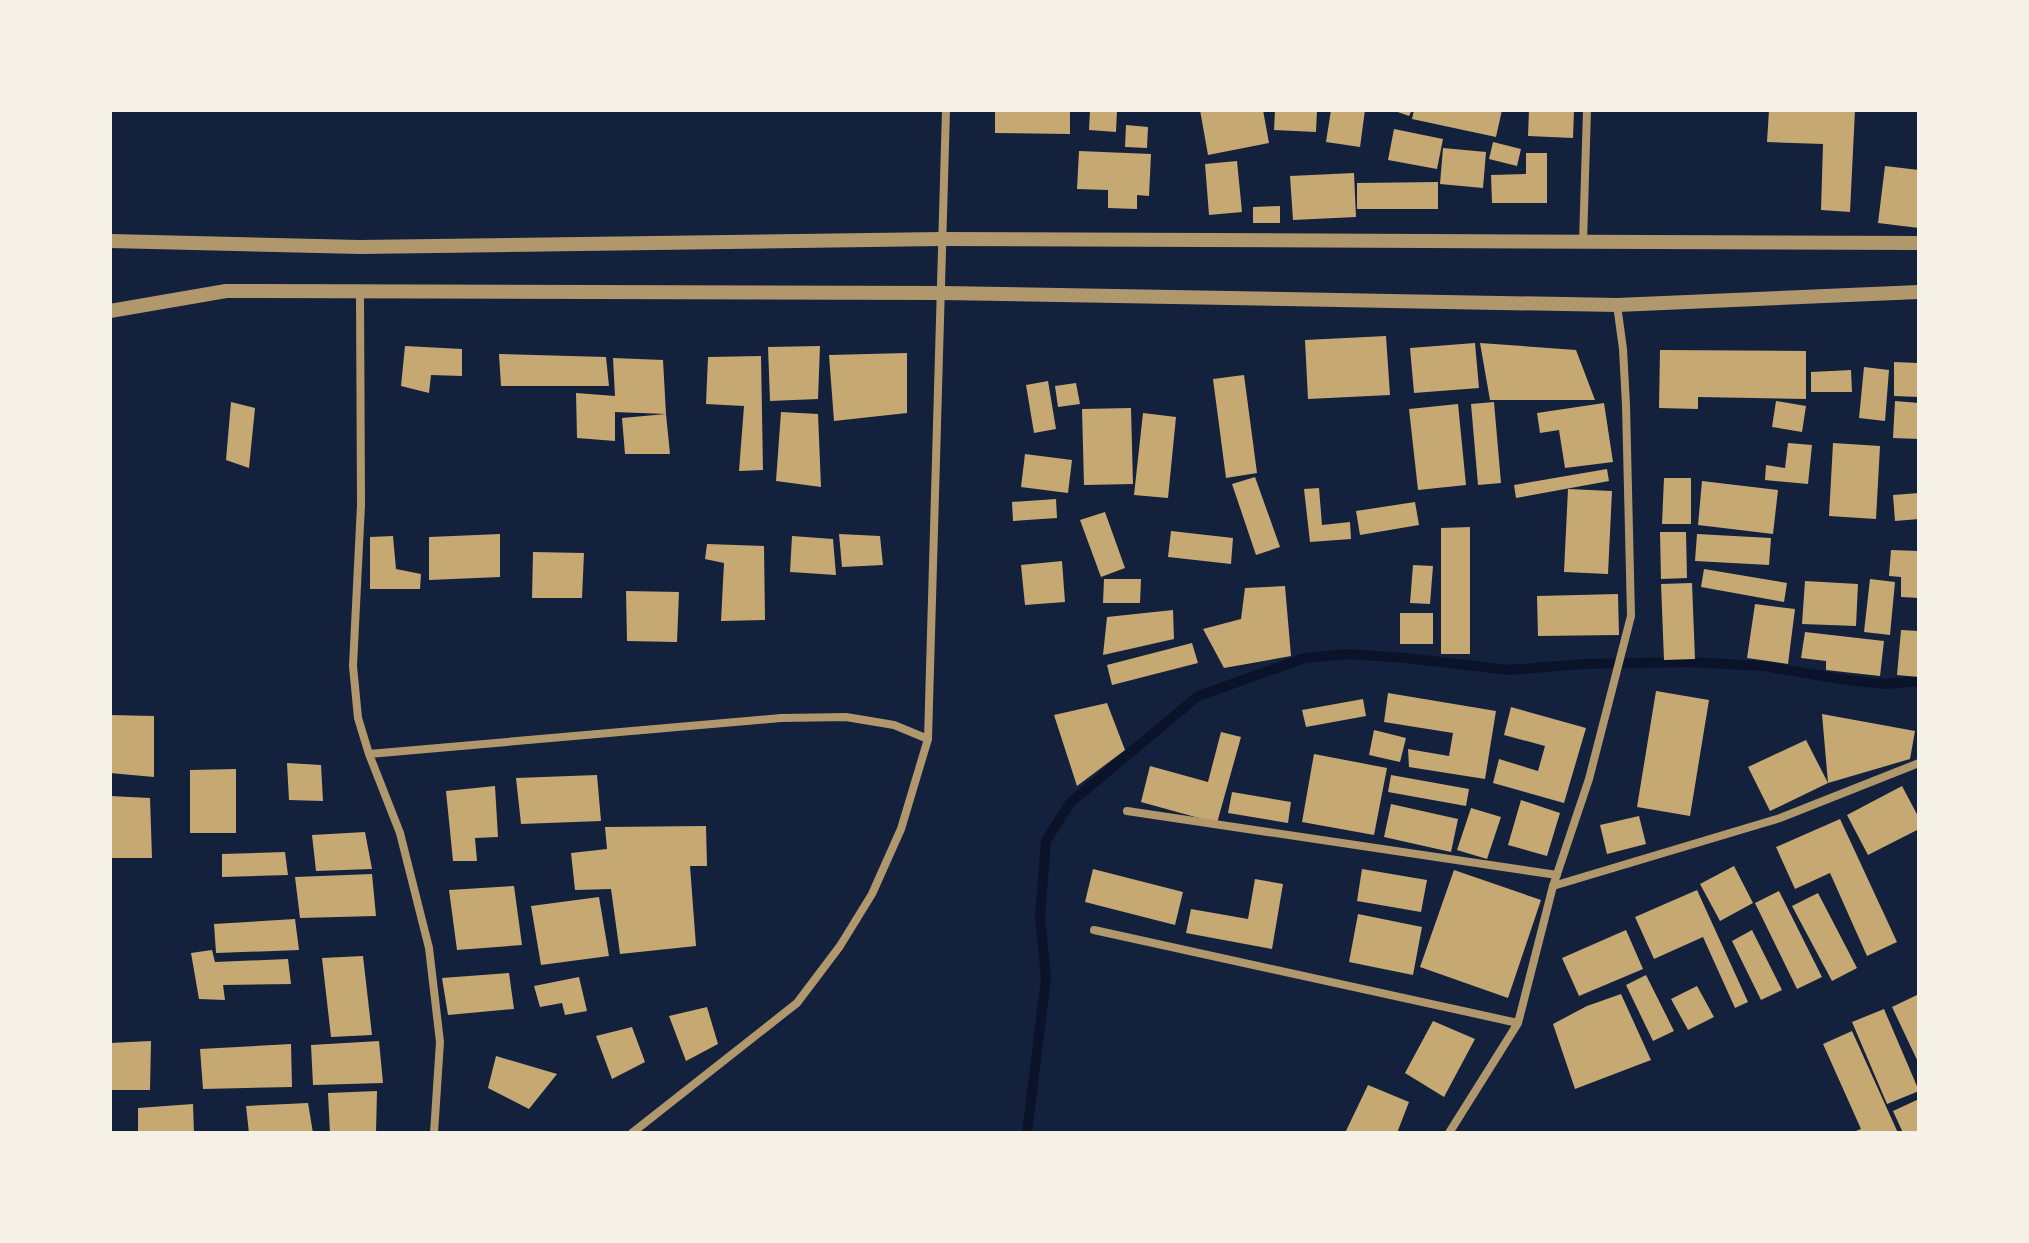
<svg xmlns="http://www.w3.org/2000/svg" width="2029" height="1243" font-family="Cabin,sans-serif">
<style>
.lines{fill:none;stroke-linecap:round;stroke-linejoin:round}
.stream{stroke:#0b132b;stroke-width:10}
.building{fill:#c6a872}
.minor{stroke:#b1986c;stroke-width:8}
.tertiary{stroke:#b1986c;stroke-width:14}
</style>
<rect width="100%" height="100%" fill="#14213d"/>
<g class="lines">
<path class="stream" d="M1027 1133 1046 978 1040 917 1046 841 1070 803 1198 696 1305 658 1348 654 1406 658 1509 670 1583 664 1688 662 1764 666 1846 680 1886 684 1919 681"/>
</g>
<path class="building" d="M995 110H1070V134L995 133Z
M1090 110H1117L1116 132 1089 130Z
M1200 110H1263L1269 143 1208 155Z
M1275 110H1317L1316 132 1274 130Z
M1331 110H1365L1360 147 1326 142Z
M1392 110H1412L1409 116Z
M1414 110H1502L1496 137 1412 119Z
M1529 110H1574L1573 138 1528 136Z
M1769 110H1855L1850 212 1821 210 1823 144 1767 142Z
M1126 125 1148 127 1147 148 1125 147Z
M1394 129 1443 139 1437 169 1388 160Z
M1493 142 1521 149 1517 166 1489 159Z
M1443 148 1486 152 1483 188 1440 184Z
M1079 151 1151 154 1149 196 1137 195V209L1108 208V190L1077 189Z
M1526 153H1547V203H1492L1491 175 1526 174Z
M1237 161 1242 212 1209 215 1205 164Z
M1885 166 1919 170V228L1878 223Z
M1354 173 1356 217 1293 220 1290 176Z
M1438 182V209H1357V183Z
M1280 206V223H1253V207Z
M1386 336 1390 395 1308 399 1305 340Z
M1475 343 1479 388 1414 393 1410 348Z
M1480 343 1576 350 1595 400H1490Z
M405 346 462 349V376L431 375 429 393 401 386Z
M820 346 818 399 770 401 768 347Z
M1660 350 1806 351V399L1698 397V409L1659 408Z
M907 353V413L834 421 829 355Z
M499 354 606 357 609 386H501Z
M761 356 763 470 739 471 744 406 706 404 708 357Z
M613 358 663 360 666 414 615 412V441L577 438 576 393 615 396Z
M1894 362 1919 363V397L1894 396Z
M1864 367 1889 370 1885 421 1859 418Z
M1851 370 1852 392H1811V372Z
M1244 375 1257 473 1226 478 1213 379Z
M1048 381 1056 429 1034 433 1026 385Z
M1076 383 1080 404 1058 407 1055 386Z
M1776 401 1806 406 1802 432 1772 427Z
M1895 401 1919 403V439L1893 438Z
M231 402 255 408 249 468 226 460Z
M1494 402 1501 483 1478 485 1471 404Z
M1604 403 1613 462 1565 468 1559 430 1540 433 1537 413Z
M1458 404 1466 485 1418 490 1409 409Z
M1131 408 1133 484 1084 485 1082 409Z
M781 412 818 414 821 487 776 481Z
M1143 413 1176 417 1168 498 1134 495Z
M666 414 670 454H625L622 418Z
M1788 443 1812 445 1808 484 1765 480 1766 465 1785 468Z
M1833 443 1880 446 1876 519 1829 516Z
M1025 454 1072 460 1068 493 1021 487Z
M1607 469 1609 481 1516 498 1514 485Z
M1255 477 1280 547 1256 555 1232 484Z
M1664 478H1691V524H1662Z
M1702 481 1778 490 1773 534 1698 525Z
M1319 488 1322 525 1350 522 1351 539 1310 542 1304 489Z
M1568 489 1612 491 1608 574 1564 572Z
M1919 493V519L1895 521 1893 495Z
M1056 499 1057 518 1013 521 1012 502Z
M1415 502 1419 525 1360 535 1356 511Z
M1105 512 1125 568 1101 577 1080 520Z
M1470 527V654H1441V528Z
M1171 531 1233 538 1231 564 1168 557Z
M1660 532H1686L1687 578 1661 579Z
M500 534V577L429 580V537Z
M839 534 880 536 883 565 842 567Z
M1697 534 1771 538 1769 565 1695 561Z
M393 536 396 569 421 574 420 589H370V537Z
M792 536 833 539 836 575 790 572Z
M707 544 764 546 765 620 721 621 724 563 705 559Z
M1891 550 1919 551V598L1901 597V577L1889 576Z
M533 552 584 553 582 598H532Z
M1062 561 1065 602 1025 605 1021 565Z
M1413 565 1433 566 1430 604 1410 603Z
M1704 569 1787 583 1784 602 1701 587Z
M1104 579H1141L1140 603H1103Z
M1870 579 1895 582 1890 635 1864 632Z
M1805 581 1858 584 1856 626 1802 624Z
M1692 583 1695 659 1664 660 1661 584Z
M1285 586 1291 656 1224 668 1203 629 1241 619 1245 588Z
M626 591 679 592 677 642 627 641Z
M1618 594 1619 635 1538 636 1537 596Z
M1755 604 1795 609 1788 664 1747 658Z
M1173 610 1174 639 1103 655 1107 617Z
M1400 613H1433V644H1400Z
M1901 630 1919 631V677L1897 675Z
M1805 632 1884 641 1880 676 1826 670V661L1801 658Z
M1192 643 1198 663 1112 685 1107 665Z
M1656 691 1709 700 1690 816 1637 807Z
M1388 693 1496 711 1485 779 1409 767 1408 749 1449 756 1453 733 1384 722Z
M1363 699 1366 716 1306 727 1302 710Z
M1107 703 1125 750 1077 786 1054 715Z
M1511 707 1586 728 1564 803 1493 783 1499 759 1538 771 1545 746 1504 735Z
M1822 714 1915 731 1910 759 1828 783Z
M110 715 154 716V777L110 773Z
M1374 730 1406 738 1400 762 1369 755Z
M1221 732 1241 737 1217 823 1141 802 1150 766 1208 782Z
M1806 740 1828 783 1770 811 1748 767Z
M1314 754 1387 768 1374 835 1302 822Z
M287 763 321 765 323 801 289 800Z
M236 769V833H190V770Z
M597 775 601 821 521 824 516 778Z
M1391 775 1469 789 1466 806 1388 792Z
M495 786 498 837 475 838 477 861H453L446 791Z
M1902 786 1919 818V829L1868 855 1847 815Z
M1232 792 1291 802 1288 823 1228 813Z
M110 796 150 798 152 858H110Z
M1521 800 1560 813 1547 856 1508 845Z
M1391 804 1458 819 1451 852 1384 837Z
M1471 808 1501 817 1487 859 1457 850Z
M1639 816 1646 844 1607 854 1600 825Z
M1840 819 1897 942 1867 956 1830 873 1795 889 1776 847Z
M706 826 707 866H690L696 946 620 954 611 889 575 890 571 853 607 849 605 827Z
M365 832 372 869 316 871 312 835Z
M285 852 288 875 222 877V854Z
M1734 866 1753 903 1720 921 1700 884Z
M1093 869 1183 892 1175 925 1085 902Z
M1362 869 1427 880 1421 912 1357 901Z
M1454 870 1541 900 1508 998 1420 967Z
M372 874 376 916 300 918 295 877Z
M1255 879 1283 884 1272 949 1186 933 1191 909 1248 919Z
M514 886 522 945 457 950 449 890Z
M1697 890 1748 1002 1735 1008 1703 937 1654 959 1635 917Z
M1779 891 1822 977 1797 989 1755 903Z
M1818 893 1857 968 1832 981 1792 906Z
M599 897 609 956 541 965 531 906Z
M1358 914 1422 927 1413 975 1349 962Z
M295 919 299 950 216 953 214 924Z
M1626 930 1643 969 1579 996 1562 958Z
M1752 930 1782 990 1761 1000 1732 941Z
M212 950 215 962 288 959 291 984 223 985 225 1000 199 999 191 953Z
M363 956 372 1035 331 1037 322 958Z
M509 973 514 1009 448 1015 442 978Z
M1646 975 1674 1031 1653 1041 1626 985Z
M579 977 587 1011 565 1015 562 1003 540 1007 534 986Z
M1697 986 1714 1017 1688 1030 1671 999Z
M1621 994 1651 1060 1575 1089 1553 1024 1587 1006Z
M1919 994V1064L1892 1007Z
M707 1007 718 1044 686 1061 669 1016Z
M1884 1009 1919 1091 1887 1104 1852 1022Z
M1433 1021 1475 1039 1444 1097 1405 1073Z
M632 1027 645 1062 612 1079 596 1036Z
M1852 1031 1898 1133H1851L1861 1129 1823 1044Z
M151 1041 150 1090H110V1043Z
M379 1041 383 1083 313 1085 311 1045Z
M291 1044 292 1087 203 1089 200 1049Z
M496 1056 557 1074 529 1109 488 1088Z
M1368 1085 1409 1102 1397 1133H1345Z
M377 1091 376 1133H330L328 1093Z
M1919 1099V1133H1903L1893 1111Z
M308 1103 313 1133H249L246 1106Z
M193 1104 194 1133H138V1108Z"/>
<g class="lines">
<path class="minor" d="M1583 242 1587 110
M360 293 361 505 353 666 358 718 369 754 400 833 429 948 440 1042 434 1133
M369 754 781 718 846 717 894 725 928 739
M1127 811 1557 875
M1553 886 1780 818 1919 763
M1094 930 1518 1023
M632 1133 797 1003 840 946 872 894 901 829 928 739 946 110
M1449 1133 1518 1023 1553 886 1589 779 1631 616 1626 405 1623 349 1617 305"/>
<path class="tertiary" d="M110 241 360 247 941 239 1919 243
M110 311 226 291 943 293 1617 305 1919 292"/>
</g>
<rect width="2029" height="1243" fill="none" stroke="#f6f1e7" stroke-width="224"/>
</svg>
